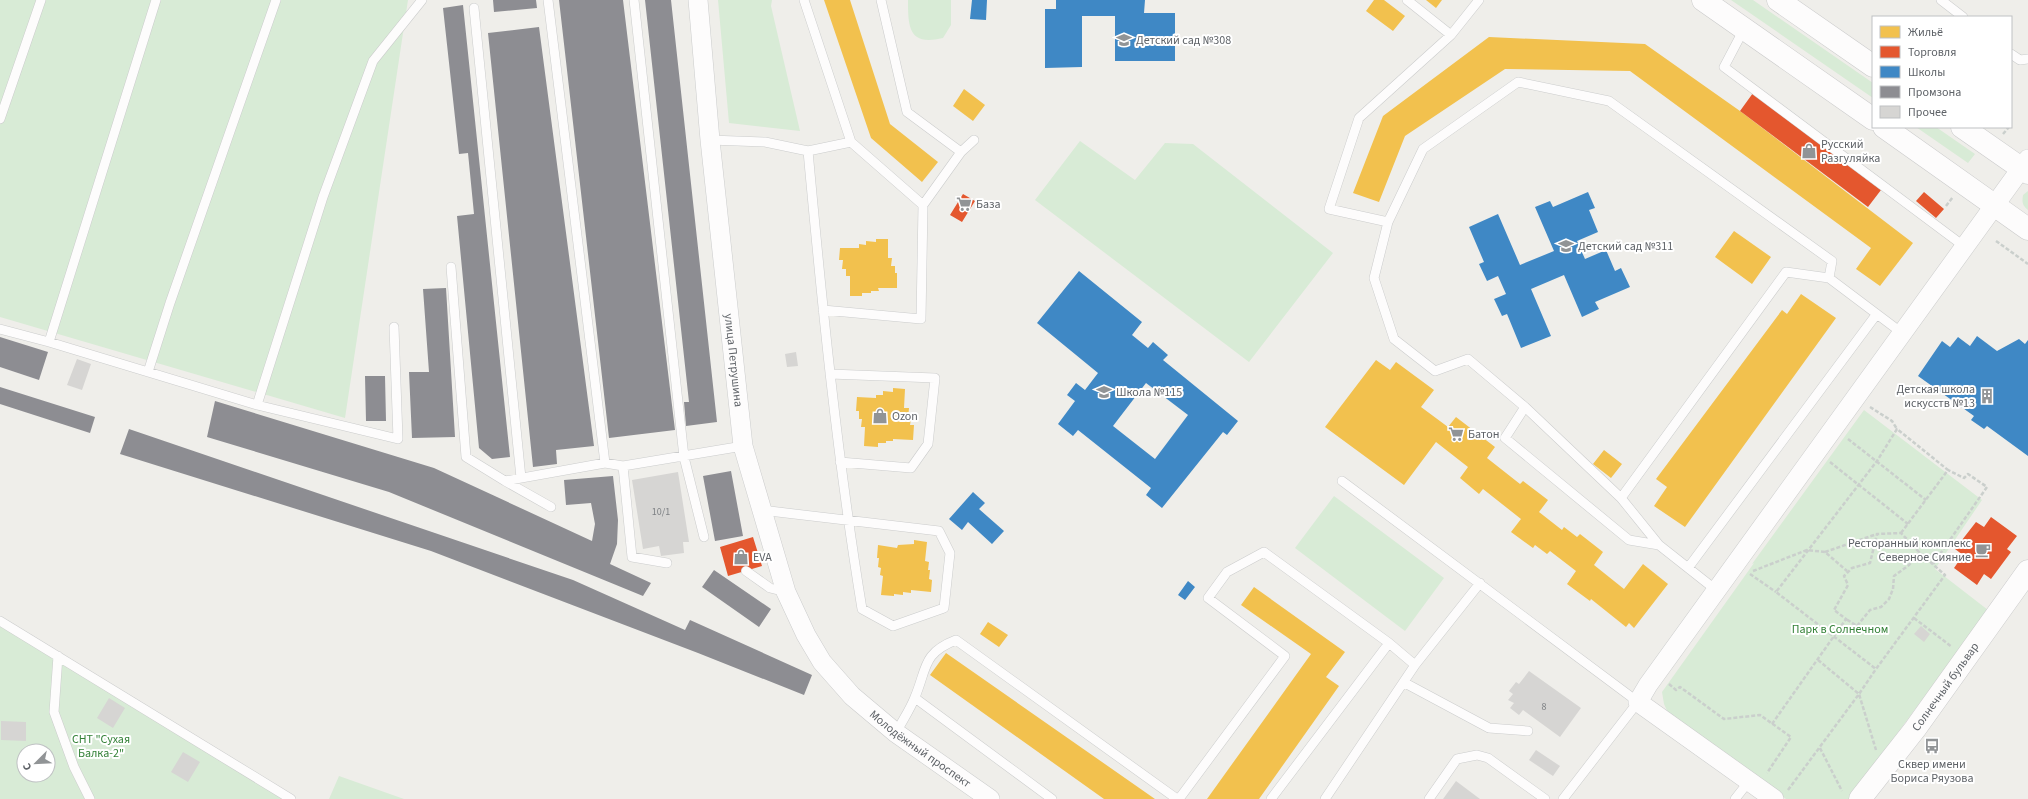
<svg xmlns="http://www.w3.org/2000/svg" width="2028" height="799" font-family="'Source Sans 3',sans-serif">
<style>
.green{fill:#d8ebd6;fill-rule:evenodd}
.homes{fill:#f2c14e}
.shops{fill:#e4572e}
.schools{fill:#3f88c5;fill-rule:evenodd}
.industry{fill:#8d8d92}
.building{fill:#d6d5d3}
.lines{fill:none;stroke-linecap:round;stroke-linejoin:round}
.lane-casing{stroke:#cbcccc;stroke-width:10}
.street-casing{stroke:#cbcccc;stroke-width:20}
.secondary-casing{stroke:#cacacb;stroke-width:23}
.path{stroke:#cacfcc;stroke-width:2.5;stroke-dasharray:4 2;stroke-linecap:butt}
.lane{stroke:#fdfcfc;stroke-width:9}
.street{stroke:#fdfcfc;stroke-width:19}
.secondary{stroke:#fdfcfc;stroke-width:22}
.labels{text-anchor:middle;stroke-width:4;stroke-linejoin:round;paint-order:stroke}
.number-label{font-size:10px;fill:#7e8184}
.poi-label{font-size:12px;fill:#5f6368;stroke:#fff;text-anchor:start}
.street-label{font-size:12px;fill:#5f6368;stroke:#fff}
.park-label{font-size:12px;fill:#348238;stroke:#fff}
</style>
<rect width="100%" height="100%" fill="#efeeea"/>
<path class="green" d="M0 0H408L345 418 0 317Z
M718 0H772L771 6 800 131 729 123Z
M908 0H951V25L943 38C909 46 908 28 908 0Z
M1731 0H1753L1873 83V98Z
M1916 127H1936L1975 154 1968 163Z
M1080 141 1135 180 1165 143 1193 144 1333 253 1249 362 1035 200Z
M2028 191V210C2022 205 2022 202 2023 195Z
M1864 410 1982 500 1935 569 1988 610 1849 799H1786L1669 715 1664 704 1662 692 1754 563 1752 564Z
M1334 496 1444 578 1405 631 1295 548Z
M0 621 291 799H0ZM24 751H48V775H24Z
M339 776 404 799H329Z"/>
<path class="homes" d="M824 0H850L890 124 938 162 922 182 871 138Z
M1374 0H1384L1405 16 1393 31 1366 11Z
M1426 0H1442L1436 8Z
M1489 37 1645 44 1740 111 1913 243 1880 286 1856 269 1871 248 1630 71 1505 69 1405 136 1379 202 1353 193 1383 116Z
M964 89 985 105 973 121 953 106Z
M1734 231 1771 257 1752 284 1715 257Z
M876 239H888V258H892L891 266H895V273H897V288H878L879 291H871V293H862V296H850V276H846V269H842L843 260H839L840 248H859V244L866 245V241L876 242Z
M1801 294 1836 318 1685 527 1654 506 1667 487 1656 479 1782 310 1787 314Z
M1376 360 1390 370 1396 362 1434 390 1421 407 1448 427 1456 417 1495 447 1487 458 1520 484 1523 481 1548 500 1539 512 1562 530 1564 527 1577 537 1580 534 1603 552 1594 565 1624 589 1643 564 1668 584 1634 628 1629 623 1626 627 1591 599 1590 601 1567 584 1576 571 1550 551 1547 554 1535 545 1533 548 1511 532 1521 519 1483 489 1479 494 1460 478 1468 467 1436 442 1404 485 1325 427Z
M893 388 905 389 904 408H909L908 419H911L910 425H914L913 440 893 439V441H886V443H878V447L864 446 865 427H861L862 419H859V411H856L857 397 876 398V395H883V391L893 392Z
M1604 450 1622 464 1611 478 1593 464Z
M914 540 927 542 925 561 929 562 928 570H930L929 579 932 580 931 592 911 590V593L903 592V595L894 594V596L881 595 883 576 880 575 881 568 878 567 879 558H877L878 545 897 548 898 545 914 544Z
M1254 587 1345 652 1326 677 1339 686 1259 799H1207L1311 654 1241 605Z
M988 622 1008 635 999 647 980 634Z
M946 653 1155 799H1104L930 675Z"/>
<path class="shops" d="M1753 93 1881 190 1868 207 1740 111Z
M1924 192 1944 209 1936 218 1916 201Z
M963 194 975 201 962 222 950 215Z
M1991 517 2017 536 2007 549 2011 552 1991 579 1984 574 1977 585 1954 568 1963 555 1955 549 1976 522 1984 527Z
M753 537 762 566 728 576 720 547Z"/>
<path class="schools" d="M972 0H987L986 20 970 19Z
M1056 0H1145L1144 13H1175V61H1115V16H1082V67L1045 68V9H1056Z
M1588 192 1595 208 1589 210 1598 232 1577 241 1585 259 1606 250 1615 271 1621 268 1630 287 1595 302 1599 309 1582 317 1564 275 1531 289 1551 336 1521 348 1507 314 1502 316 1494 299 1506 294 1498 276 1487 281 1479 264 1484 262 1469 227 1498 214 1520 265 1554 251 1535 207 1550 201 1553 207Z
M1079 271 1142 322 1132 335 1148 348 1153 342 1168 355 1163 360 1238 421 1227 435 1223 432 1162 508 1146 495 1151 488 1078 430 1073 436 1058 424 1075 401 1067 395 1076 383 1085 390 1098 373 1037 323ZM1146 383 1188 415 1155 459 1113 426Z
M1977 336 1997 351 2019 339 2025 344 2028 340V456L1987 426 1984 429 1971 420 1974 416 1918 376 1942 341 1950 347 1958 337 1970 346Z
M973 492 985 503 979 509 1004 531 992 544 968 522 962 530 949 519Z
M1188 581 1195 587 1185 600 1178 595Z"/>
<path class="industry" d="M493 0H536L537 8 494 12Z
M559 0H623L675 430 609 438Z
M645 0H671L717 422 686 426 684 402H689Z
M463 5 510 457 492 459 479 448 457 216 474 214 468 153 459 154 443 8Z
M539 27 594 446 556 450 557 464 533 467 488 33Z
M446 288 455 437 412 438 409 372H429L423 289Z
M0 337 48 352 39 380 0 367Z
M365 376H385L386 421H366Z
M0 387 95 417 90 433 0 404Z
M215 401 434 468 592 541 595 524 591 503 566 505 564 480 613 476 618 520 617 544 610 564 651 583 643 596 389 492 207 437Z
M129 429 573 580 685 630 690 620 812 675 804 695 698 653 431 551 120 454Z
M731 471 743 536 715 541 703 476Z
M714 570 771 609 759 627 702 587Z"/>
<path class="building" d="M796 352 798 366 787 367 785 354Z
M77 359 91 364 82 390 67 385Z
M678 472 689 542H683L684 553 661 556 659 546 643 549 632 480Z
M1921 626 1930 634 1924 642 1914 634Z
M1529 671 1581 708 1560 737 1523 710 1519 715 1510 708 1514 703 1508 700 1513 694 1509 691 1516 682 1519 684Z
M109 698 125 708 113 728 97 718Z
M1 721 26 722V741L1 740Z
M1536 750 1560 766 1553 776 1529 760Z
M183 752 200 762 188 782 171 772Z
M1456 781 1480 799H1443Z"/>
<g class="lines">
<g class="lane-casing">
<path id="lane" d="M548 0 605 463
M634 0 684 457 704 537
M804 0 851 142
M881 0 907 112 961 152 974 140
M1407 0 1451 35
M1941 0 1963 17
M474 8 521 478
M1744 29 1724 67 1965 247
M2011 54 2020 60 2028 59
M0 119 41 0
M710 140 765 142 808 151 851 142 923 205 961 152
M1388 222 1329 209 1359 118 1451 35 1479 0
M451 267 466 457 505 481 605 463 623 466 743 446
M823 310 921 319 923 205
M0 329 49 342 257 405 323 197 373 61 422 0
M49 342 156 0
M148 372 170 303 276 0
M830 374 935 378 928 444 911 468 840 462
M257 405 398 439 394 327
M1525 407 1621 498 1659 545
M623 466 632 557 667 563
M505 481 551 507
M1342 481 1638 702 1563 799
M1621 498 1786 272 1829 278
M761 510 939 531 950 553 944 608 893 626 862 609C837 457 822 304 808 151
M1688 568 1876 315
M746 571 770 588 786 592
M1716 590 1659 545 1629 540 1505 438 1525 407 1468 359 1435 371 1394 339 1374 278 1388 222 1423 149 1518 82 1609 101 1832 261 1829 278 1902 333
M0 621 291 799
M58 656 54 712 74 767 90 799
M1405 683 1489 728 1528 731
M915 698 1052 799
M896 733C902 721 910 710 915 697 927 669 922 653 956 640L1177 799
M1179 799 1285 656 1208 598 1227 572 1264 552 1389 643 1415 665
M1271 799 1389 643
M1325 799 1415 665 1480 583
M1429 799 1457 759 1477 755 1488 758 1545 799
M1735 799 1750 780"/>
</g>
<g class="street-casing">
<g id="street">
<path id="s1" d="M698 0 710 140 743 446 786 592 806 635 822 662 852 696 896 733 990 799"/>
<path d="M1774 799 1638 702 1648 685 2028 159"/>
</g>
</g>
<g class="secondary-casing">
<g id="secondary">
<path d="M1703 0 1873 119"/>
<path d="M1778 0 1873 66"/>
<path d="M1884 127 2028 229"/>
<path d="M1962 127 2028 173"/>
<path id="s2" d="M1860 799 1915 729 2028 571"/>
</g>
</g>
<path class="path" d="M2003 134 2009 127
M1946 206 1953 197
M1996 241 2028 264
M1870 407 1892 421 1897 429
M1848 439 1926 500
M1830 462 1908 524
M1901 533 1948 470 1897 429 1877 461 1776 592 1876 669 1945 575 1919 552
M1825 552 1877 534
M1933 564 1987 487 1968 474 1964 478 1948 470
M1753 571 1807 550 1825 552 1847 571
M1750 574 1776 592
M1914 618 1952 647
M1818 660 1859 694 1876 750
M1669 684 1676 690 1680 687 1724 719 1760 715 1791 737 1767 773
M1772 724 1846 619 1834 610 1848 585 1844 576 1852 568 1870 563 1877 534 1901 533 1919 552 1909 565 1894 576 1893 589 1889 599 1881 607 1870 610 1857 626 1846 619
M1820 748 1842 791
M1788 790 1859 694 1876 669"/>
<use href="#lane" class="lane"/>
<use href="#street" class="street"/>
<use href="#secondary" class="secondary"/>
</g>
<defs>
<g id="school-bare" transform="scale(1.2)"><path d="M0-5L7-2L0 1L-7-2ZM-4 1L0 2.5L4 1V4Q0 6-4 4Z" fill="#919496" stroke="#fff" stroke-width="2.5" paint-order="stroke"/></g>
<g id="shop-bare" transform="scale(1.2)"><path d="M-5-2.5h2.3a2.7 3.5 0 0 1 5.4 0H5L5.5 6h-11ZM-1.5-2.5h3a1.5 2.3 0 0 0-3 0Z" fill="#919496" stroke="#fff" stroke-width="2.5" paint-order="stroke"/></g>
<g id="supermarket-bare" transform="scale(1.2)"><path d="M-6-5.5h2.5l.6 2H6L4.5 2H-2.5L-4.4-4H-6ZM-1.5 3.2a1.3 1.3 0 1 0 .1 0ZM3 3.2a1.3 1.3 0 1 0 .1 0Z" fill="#919496" stroke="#fff" stroke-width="2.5" paint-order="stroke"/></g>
<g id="building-bare" transform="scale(1.2)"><path d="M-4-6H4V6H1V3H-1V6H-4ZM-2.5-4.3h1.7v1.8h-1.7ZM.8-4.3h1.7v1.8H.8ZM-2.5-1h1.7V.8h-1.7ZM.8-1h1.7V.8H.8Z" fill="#919496" stroke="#fff" stroke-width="2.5" paint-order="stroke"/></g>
<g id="cafe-bare" transform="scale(1.2)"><path d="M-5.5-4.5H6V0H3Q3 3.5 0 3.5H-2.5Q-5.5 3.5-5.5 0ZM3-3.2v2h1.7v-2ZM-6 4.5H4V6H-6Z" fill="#919496" stroke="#fff" stroke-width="2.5" paint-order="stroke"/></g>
<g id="bus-bare" transform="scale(1.2)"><path d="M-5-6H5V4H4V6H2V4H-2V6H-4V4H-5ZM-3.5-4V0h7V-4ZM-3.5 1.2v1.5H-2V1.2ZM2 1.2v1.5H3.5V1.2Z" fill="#919496" stroke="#fff" stroke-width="2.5" paint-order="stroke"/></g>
</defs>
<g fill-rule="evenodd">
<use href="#school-bare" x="1124" y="40"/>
<use href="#shop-bare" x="1809" y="151"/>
<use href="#supermarket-bare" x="964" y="204"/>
<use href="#school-bare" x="1566" y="246"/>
<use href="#school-bare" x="1104" y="392"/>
<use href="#building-bare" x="1987" y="396"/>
<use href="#shop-bare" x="880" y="416"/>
<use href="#supermarket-bare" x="1456" y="434"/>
<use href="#cafe-bare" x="1983" y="550"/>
<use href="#shop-bare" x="741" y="557"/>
<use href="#bus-bare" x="1932" y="746"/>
</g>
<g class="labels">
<g class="number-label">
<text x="661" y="515">10/1</text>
<text x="1544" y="710">8</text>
</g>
<g class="poi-label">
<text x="1136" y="44">Детский сад №308</text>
<text x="1821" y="148">Русский<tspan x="1821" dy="14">Разгуляйка</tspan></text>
<text x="976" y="208">База</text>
<text x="1578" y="250">Детский сад №311</text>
<text x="1975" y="393" text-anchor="end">Детская школа<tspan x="1975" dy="14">искусств №13</tspan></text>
<text x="1116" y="396">Школа №115</text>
<text x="892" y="420">Ozon</text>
<text x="1468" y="438">Батон</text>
<text x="1971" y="547" text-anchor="end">Ресторанный комплекс<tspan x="1971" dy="14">Северное Сияние</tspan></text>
<text x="753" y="561">EVA</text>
<text x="1932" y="768" text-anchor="middle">Сквер имени<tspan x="1932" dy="14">Бориса Ряузова</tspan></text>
</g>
<g class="street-label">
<text dy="4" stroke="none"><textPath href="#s1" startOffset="362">улица Петрушина</textPath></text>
<text dy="4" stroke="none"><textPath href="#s2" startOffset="141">Солнечный бульвар</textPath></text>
<text dy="4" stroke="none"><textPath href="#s1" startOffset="811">Молодёжный проспект</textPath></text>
</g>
<g class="park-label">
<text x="1840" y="633">Парк в Солнечном</text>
<text x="101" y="743">СНТ "Сухая<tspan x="101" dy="14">Балка-2"</tspan></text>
</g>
</g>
<rect x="1872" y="16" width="140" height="112" fill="#ffffff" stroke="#bfc1c3"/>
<rect x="1880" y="26" width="20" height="12" fill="#f2c14e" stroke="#bfc1c3"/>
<text x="1908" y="36" font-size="12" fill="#5f6368">Жильё</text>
<rect x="1880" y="46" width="20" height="12" fill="#e4572e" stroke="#bfc1c3"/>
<text x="1908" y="56" font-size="12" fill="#5f6368">Торговля</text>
<rect x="1880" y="66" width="20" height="12" fill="#3f88c5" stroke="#bfc1c3"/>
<text x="1908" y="76" font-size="12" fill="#5f6368">Школы</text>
<rect x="1880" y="86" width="20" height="12" fill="#8d8d92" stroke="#bfc1c3"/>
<text x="1908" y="96" font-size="12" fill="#5f6368">Промзона</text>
<rect x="1880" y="106" width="20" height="12" fill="#d6d5d3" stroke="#bfc1c3"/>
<text x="1908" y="116" font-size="12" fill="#5f6368">Прочее</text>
<g transform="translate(36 763) rotate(246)"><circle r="19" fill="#ffffff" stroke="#bfc1c3"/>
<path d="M0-3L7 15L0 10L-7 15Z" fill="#919496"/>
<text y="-6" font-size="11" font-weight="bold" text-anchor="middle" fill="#5f6368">С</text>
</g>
</svg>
